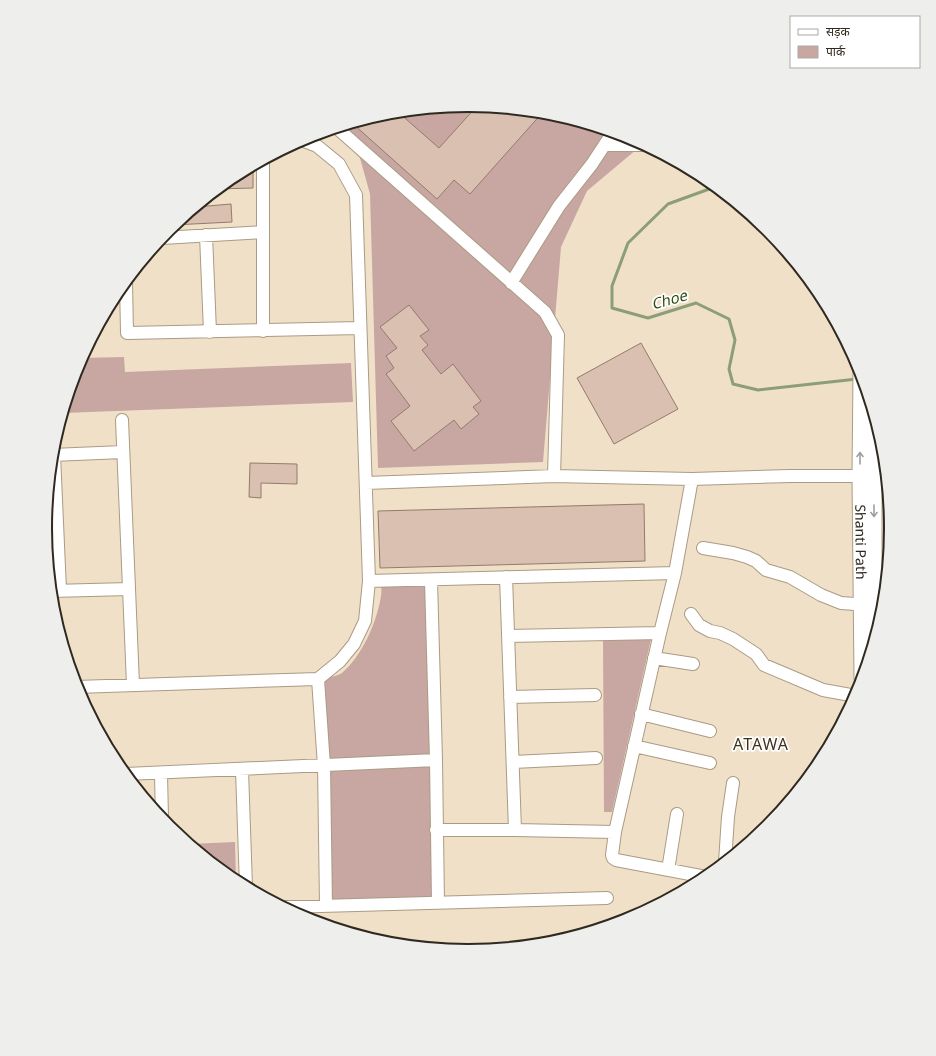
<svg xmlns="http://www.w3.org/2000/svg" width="936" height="1056" font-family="Georgia,'Noto Sans Devanagari',serif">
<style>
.green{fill:#c8a7a2}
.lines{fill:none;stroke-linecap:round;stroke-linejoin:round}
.stream{stroke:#8b9e78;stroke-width:3}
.building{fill:#dac0b0;stroke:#937b6c}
.minor-casing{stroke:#aa9b84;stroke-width:14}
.major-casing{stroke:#aa9b84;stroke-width:17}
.path{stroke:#a29684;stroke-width:1.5;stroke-dasharray:2 3;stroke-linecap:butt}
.minor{stroke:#fff;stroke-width:12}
.major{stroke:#fff;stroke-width:15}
.oneway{stroke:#a19f9a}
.labels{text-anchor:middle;stroke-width:3.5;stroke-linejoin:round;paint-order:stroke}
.street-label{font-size:14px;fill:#2f291f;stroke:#fff}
.water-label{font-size:15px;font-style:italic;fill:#334b11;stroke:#fff}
.quarter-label{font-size:16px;letter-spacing:1px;fill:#3e321e;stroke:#fff}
.rim{fill:none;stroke:#2f291f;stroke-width:2}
</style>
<rect width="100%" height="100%" fill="#f0e0c8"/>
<path class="green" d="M468 105 551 113 630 137 643 144 587 191 561 247 543 462 378 468 370 194 360 158 337 134 329 130 386 113Z
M124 357 125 372 351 363 353 402 63 413 77 366 81 358Z
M431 580 438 903 326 906 318 679C325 677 337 677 342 673 362 656 377 622 381 596 382 591 381 586 381 581Z
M651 639 612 812H604L603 640Z
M235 842 236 881 189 844Z"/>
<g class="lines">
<path class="stream" d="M714 185 712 188 668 204 628 243 612 286V308L648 318 696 303 729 319 735 340 729 369 733 384 758 390 857 379"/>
</g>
<path class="building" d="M477 106 543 112 470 194 454 180 437 199 352 123 386 113 398 112 439 148Z
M245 170H253V188L217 189 233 176Z
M231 204 232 222 173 225 196 207Z
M409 305 429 330 420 336 428 345 422 350 441 374 453 364 481 401 473 407 479 414 461 429 454 420 414 451 391 421 410 406 386 374 394 368 386 356 397 348 380 327Z
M641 343 678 409 614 444 577 378Z
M250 463 297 464V484L261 483V498L249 497Z
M644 504 645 561 380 568 378 511Z"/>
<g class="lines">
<g class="minor-casing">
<path id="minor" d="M337 128 545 312 558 335 554 476
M605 145H645
M263 160V331
M206 235 210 332
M162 238 263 232
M126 282 127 333 360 328
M511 283 559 206 592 164 613 132
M122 420 133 685
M52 455 123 452
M54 455 60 590
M692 479 675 573 660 633 615 832 612 855 613 858 616 860 706 877
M366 483 554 476 692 479 790 476H860
M703 548 733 553 747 557 756 561 766 570 790 577 821 595 841 603 855 604
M506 577 515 830
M431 580 436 760 438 903
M369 581 675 573
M52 591 129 589
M691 614 699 625 710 631 720 633 733 639 756 654 764 665 823 690 856 696
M508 636 660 633
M654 658 693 664
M318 679 324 766 326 906
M76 687 318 679 340 661 354 644 365 621 369 581 356 195 339 164 317 146 301 140
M510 697 595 695
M641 714 710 731
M634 746 710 763
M513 762 596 758
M242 770 246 887
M126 774 436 760
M161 774 162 819
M436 830H515L615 832
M725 862 728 817 733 783
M668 870 677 814
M284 907 607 898"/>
</g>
<g class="major-casing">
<g id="major">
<path id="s1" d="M861 373 860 476 862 679"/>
<path d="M874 638V472L875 419"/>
</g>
</g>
<path class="path" d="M423 947 551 943"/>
<use href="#minor" class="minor"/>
<use href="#major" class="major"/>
</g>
<defs><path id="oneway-shaft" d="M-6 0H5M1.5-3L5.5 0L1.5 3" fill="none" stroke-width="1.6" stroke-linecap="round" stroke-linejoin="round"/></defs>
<g class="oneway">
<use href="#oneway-shaft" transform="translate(860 458) rotate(-90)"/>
<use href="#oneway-shaft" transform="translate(874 511) rotate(90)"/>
</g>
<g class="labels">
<g class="street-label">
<text dy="5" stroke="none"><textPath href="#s1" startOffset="169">Shanti Path</textPath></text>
</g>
<g class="water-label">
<text transform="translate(669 300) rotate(-16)" y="5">Choe</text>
</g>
<g class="quarter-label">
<text x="761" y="750">ATAWA</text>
</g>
</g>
<path d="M0 0H936V1056H0ZM52 528a416 416 0 1 1 832 0a416 416 0 1 1-832 0Z" fill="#eeeeed" fill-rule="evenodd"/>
<path class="rim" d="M52 528a416 416 0 1 1 832 0a416 416 0 1 1-832 0Z"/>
<rect x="790" y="16" width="130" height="52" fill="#ffffff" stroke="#aca9a5"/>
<rect x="798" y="29" width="20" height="6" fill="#ffffff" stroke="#aca9a5"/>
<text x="826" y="36" font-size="12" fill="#2f291f">सड़क</text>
<rect x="798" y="46" width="20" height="12" fill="#c8a7a2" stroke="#aca9a5"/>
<text x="826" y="56" font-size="12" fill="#2f291f">पार्क</text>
</svg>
